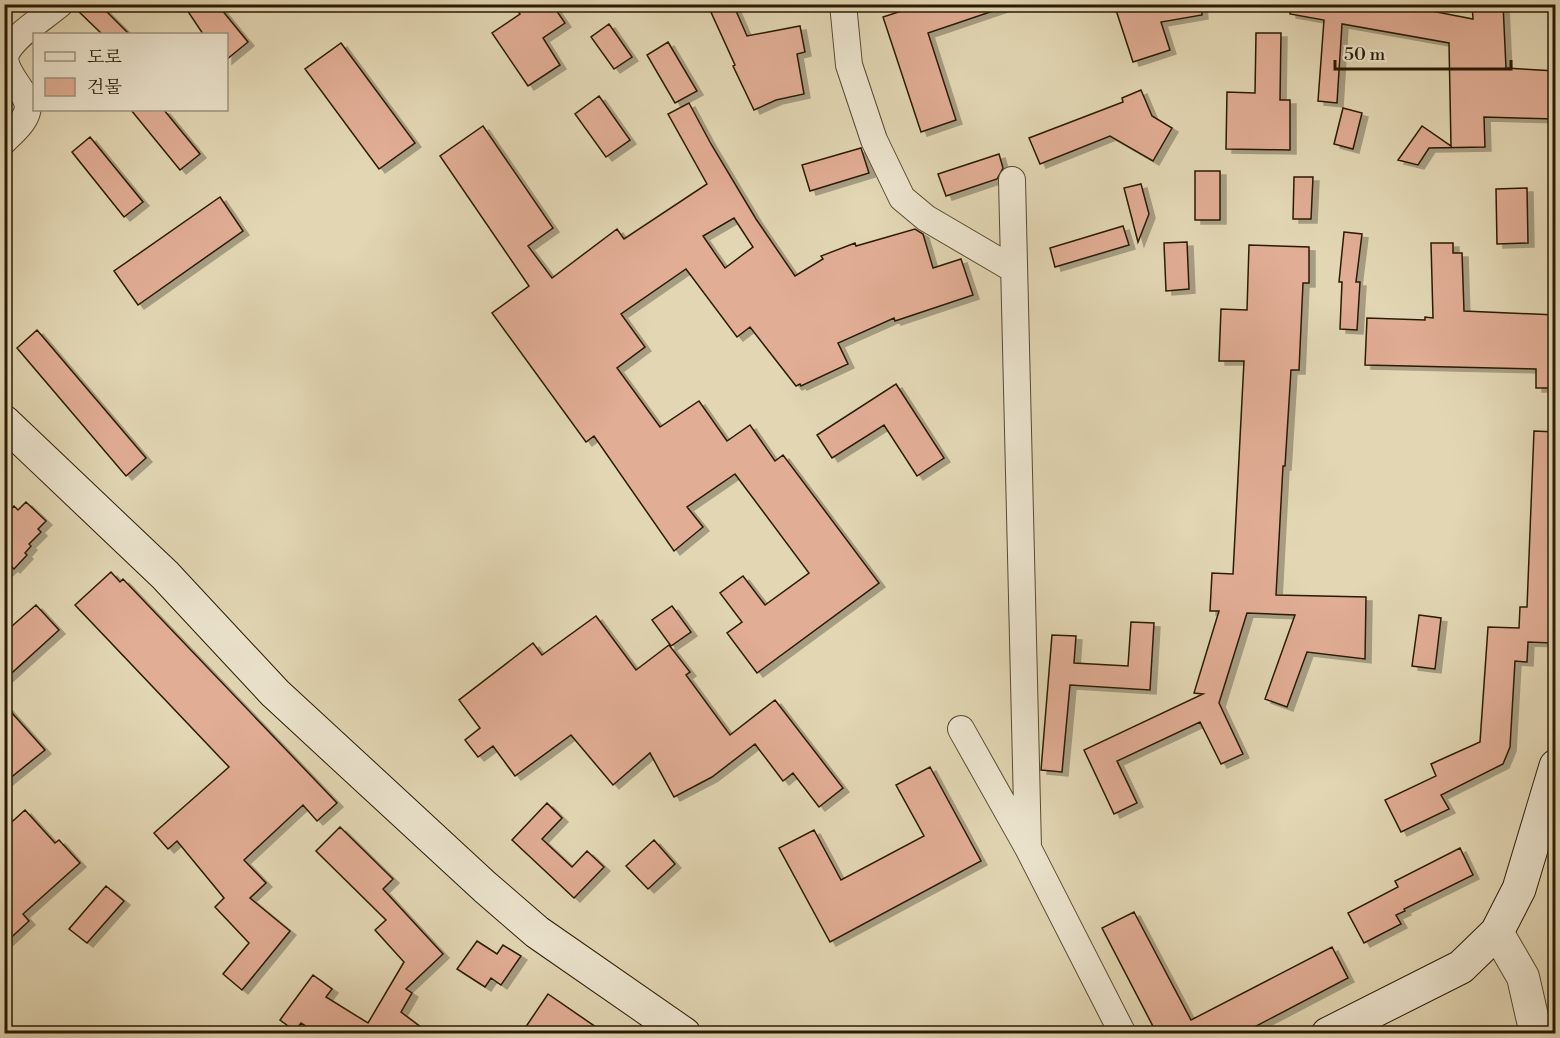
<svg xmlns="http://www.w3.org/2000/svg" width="1560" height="1038" font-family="'Libre Bodoni','Noto Serif KR',serif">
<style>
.building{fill:#e1ad95;stroke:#2a1b04;stroke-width:1.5;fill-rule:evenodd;filter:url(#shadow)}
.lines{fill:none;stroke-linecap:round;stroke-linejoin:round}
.minor-casing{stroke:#584a30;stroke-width:28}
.tertiary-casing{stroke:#584a30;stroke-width:34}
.secondary-casing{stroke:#2a1b04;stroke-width:35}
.minor{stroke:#ece4ce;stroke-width:26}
.tertiary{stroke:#ece4ce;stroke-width:32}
.secondary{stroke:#ece4ce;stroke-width:33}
</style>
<defs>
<filter id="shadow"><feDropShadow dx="6" dy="4" stdDeviation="0" flood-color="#0004"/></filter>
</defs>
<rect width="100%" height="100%" fill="#e2d6b3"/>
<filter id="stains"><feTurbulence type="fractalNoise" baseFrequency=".00333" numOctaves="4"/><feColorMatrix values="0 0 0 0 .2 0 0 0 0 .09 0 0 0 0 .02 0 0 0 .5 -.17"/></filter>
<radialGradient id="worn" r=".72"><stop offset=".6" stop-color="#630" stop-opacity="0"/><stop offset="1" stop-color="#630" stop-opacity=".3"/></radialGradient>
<path class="building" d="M75 4H99L129 34H102L74 7Z
M183 4H217L248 42 226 60V34H203Z
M513 4H552L565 23 543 38 560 65 528 86 492 33 520 14Z
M722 4H733L747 36 800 26 805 52 797 54 804 94 776 100 754 110 733 66 735 65 710 10Z
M923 4H1002V8L928 33 956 120 921 132 883 17Z
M1114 4H1201L1202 15 1161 22 1170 50 1133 62Z
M1291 4H1377L1405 10 1406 6 1473 19 1472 4H1503L1506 68 1556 71V119L1484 117 1485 147 1429 148 1418 165 1398 160 1422 126 1451 146 1449 43 1342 24 1337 103 1318 101 1324 20 1290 14Z
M609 24 632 57 614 69 591 37Z
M1256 33H1281L1280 100H1290V150L1226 149 1227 92 1255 93Z
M668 42 697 91 675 103 647 55Z
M341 43 415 143 379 169 305 69Z
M1141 90 1152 116 1172 128 1153 161 1110 136 1040 164 1029 138 1123 102 1122 98Z
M599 96 630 140 606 157 575 114Z
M689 103 711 144 756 219 795 276 823 259 821 256 855 243 856 246 915 229 923 234 933 268 961 259 973 295 895 321 894 318 838 343 848 364 801 386 800 384 796 386 750 327 737 337 686 269 621 314 645 347 617 368 660 427 699 401 727 441 750 425 775 461 783 455 879 583 757 673 727 633 742 622 720 593 743 576 765 605 809 573 735 474 687 507 703 527 674 551 594 436 586 442 492 313 529 286 440 156 483 126 553 228 528 246 552 278 617 229 624 239 707 184 668 114ZM734 218 753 247 725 268 703 236Z
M1343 108 1362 113 1353 149 1334 144Z
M131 110H164L200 154 180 170Z
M90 137 143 202 124 217 72 152Z
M861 148 869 173 810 191 802 165Z
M999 154 1003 168 997 179 946 196 938 174Z
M1195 171H1220V220H1195Z
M1294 177H1313L1311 219H1293Z
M1141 184 1149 214 1138 242 1124 188Z
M1527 188 1528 243 1497 244 1496 189Z
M220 197 243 231 138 305 114 271Z
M1123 226 1129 245 1055 267 1050 248Z
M1344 232 1362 234 1356 282H1360L1357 330 1340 329 1342 282H1339Z
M1187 242 1189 289 1166 291 1164 243Z
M1431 243H1453V253H1462L1464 311 1556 315V388H1536V369L1365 365 1367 318 1425 320V317L1433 318Z
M1249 245 1309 247V283H1303L1299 370H1291L1285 466H1283L1276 595 1366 597 1365 659 1307 652 1287 707 1265 699 1295 615 1247 613 1219 703 1243 754 1221 764 1200 722 1117 761 1137 803 1114 814 1084 750 1203 694 1194 693 1219 611H1210L1212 573 1233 574 1244 361H1219L1221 309 1247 310Z
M37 330 146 458 126 476 17 348Z
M896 384 944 458 917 476 884 425 832 458 817 435Z
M1534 431 1556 432V594L1553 643 1528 642 1527 662 1515 661 1510 747 1503 764 1441 795 1449 809 1401 832 1385 800 1436 776 1431 764 1480 742 1488 627 1519 628 1520 607H1527Z
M26 502 46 521 38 529 41 532 29 544 31 546 25 553 27 555 14 569 12 567 4 574V516L14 506 18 510Z
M111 572 120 582 123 579 337 803 317 821 303 805 244 860 266 883 250 898 290 931 242 990 223 974 249 943 215 907 224 898 177 841 168 849 154 833 229 767 75 605Z
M36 605 59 630 4 680V633Z
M672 606 691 632 671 646 652 620Z
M1419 615 1441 618 1435 669 1412 666Z
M596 616 636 670 669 645 690 672 686 675 730 735 775 700 843 788 819 807 793 773 783 781 755 744 712 777 674 797 650 753 613 785 571 735 515 776 493 746 478 757 465 740 480 728 459 700 533 643 542 655Z
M1131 622 1154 623 1150 690 1070 685 1062 772 1041 770 1052 635 1076 636 1074 663 1128 666Z
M4 704 45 750 4 783Z
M930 767 981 861 830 942 779 848 814 830 841 880 924 836 896 785Z
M547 803 562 818 542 839 572 867 587 851 604 867 574 898 512 840Z
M25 810 55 843 59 840 80 863 23 914 29 921 4 944V829Z
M340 827 393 879 383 889 443 954 406 989 412 993 401 1012 430 1034H318L301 1023 295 1031 280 1020 313 975 332 989 326 997 368 1023 404 962 375 930 386 920 316 851Z
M654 840 675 864 648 889 626 866Z
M1460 848 1473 875 1404 909 1405 911 1396 915 1401 924 1364 943 1348 913 1398 887 1395 881Z
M106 886 124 901 87 943 69 929Z
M1134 912 1191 1020 1332 947 1348 978 1241 1034H1157L1102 928Z
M477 941 497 954 503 945 521 956 501 985 491 978 485 987 457 969Z
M548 994 606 1034H521Z"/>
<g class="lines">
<g class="minor-casing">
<path id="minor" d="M843 4 849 65 874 140 902 198 926 218 1013 269
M4 141C12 133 24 123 27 112 33 94 0 73 6 54 13 36 45 17 60 4
M1012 180 1028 848
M961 729 1028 848 1123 1034"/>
</g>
<g class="tertiary-casing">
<path id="tertiary" d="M1497 932 1523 977 1536 1034"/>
</g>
<g class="secondary-casing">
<path id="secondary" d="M4 422 165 575 275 693 485 887 537 932 684 1034
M1328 1034 1461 967 1497 932 1519 889 1556 766"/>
</g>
<use href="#minor" class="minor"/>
<use href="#tertiary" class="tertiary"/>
<use href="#secondary" class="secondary"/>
</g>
<rect width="1560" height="1038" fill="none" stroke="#e2d6b3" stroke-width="24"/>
<rect x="6" y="6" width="1548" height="1026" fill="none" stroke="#2a1b04" stroke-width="3"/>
<rect x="12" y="12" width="1536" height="1014" fill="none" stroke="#2a1b04" stroke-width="1.5"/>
<rect x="33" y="33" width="195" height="78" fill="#ece4ce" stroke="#9e947d" stroke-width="1.5"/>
<rect x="45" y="52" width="30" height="9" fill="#ece4ce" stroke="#9e947d" stroke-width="1.5"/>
<text x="87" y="63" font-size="18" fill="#2a1b04">도로</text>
<rect x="45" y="78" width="30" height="18" fill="#e1ad95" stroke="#9e947d" stroke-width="1.5"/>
<text x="87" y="93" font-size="18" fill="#2a1b04">건물</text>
<path d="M1335 60v9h176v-9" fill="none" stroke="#2a1b04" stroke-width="3"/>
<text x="1344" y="60" font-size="18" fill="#2a1b04" stroke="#ece4ce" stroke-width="4.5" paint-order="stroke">50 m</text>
<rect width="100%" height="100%" filter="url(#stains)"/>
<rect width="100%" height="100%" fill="url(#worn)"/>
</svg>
